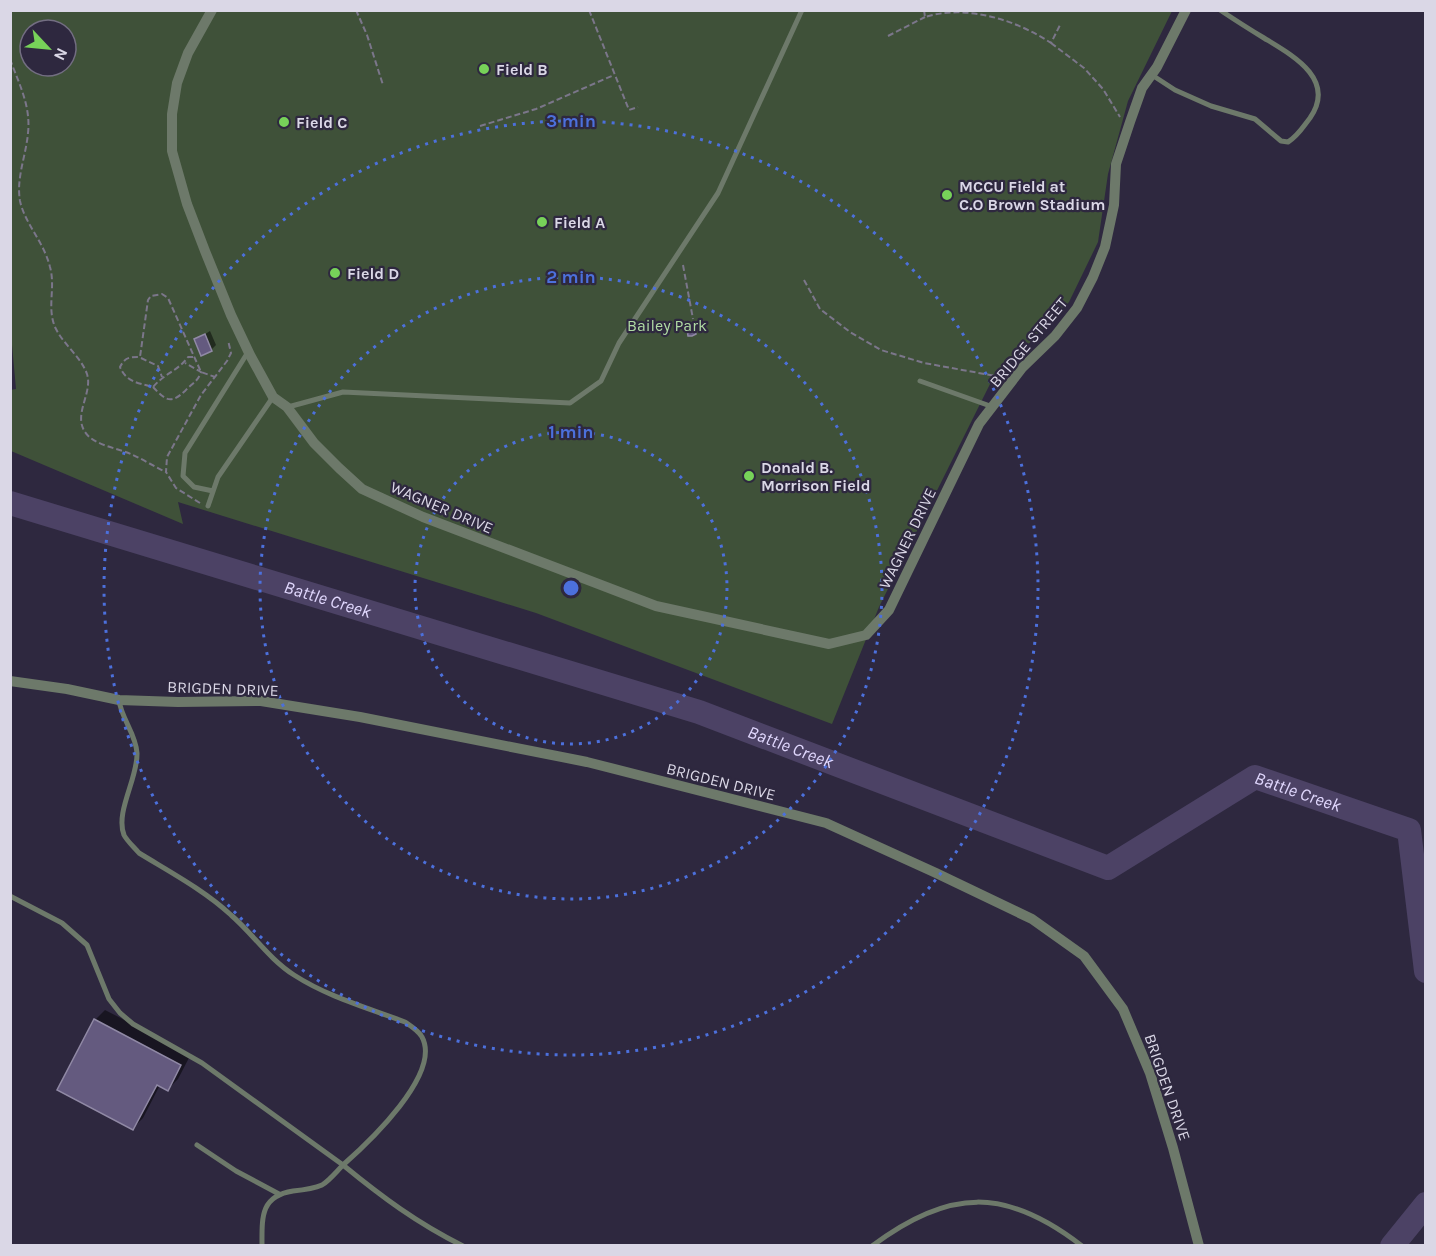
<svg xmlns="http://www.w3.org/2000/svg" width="1436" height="1256" font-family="Karla,sans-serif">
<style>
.green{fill:#3f5139;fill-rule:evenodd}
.shadow{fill:#0007}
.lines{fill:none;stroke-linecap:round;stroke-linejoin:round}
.river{stroke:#4c4265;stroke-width:24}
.building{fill:#645a7f;stroke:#9089a5;stroke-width:1.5}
.path{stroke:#7b768a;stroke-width:2;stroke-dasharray:6 3;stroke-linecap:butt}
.lane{stroke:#6d796a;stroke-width:5}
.street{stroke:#6d796a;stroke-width:10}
.ring{fill:none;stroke:#4c70dc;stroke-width:3;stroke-dasharray:3 6}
.poi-dot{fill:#77d259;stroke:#2e283f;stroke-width:2}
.labels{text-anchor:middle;stroke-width:4.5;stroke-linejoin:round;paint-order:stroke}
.poi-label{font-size:16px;font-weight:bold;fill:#dad7e6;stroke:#2e283f;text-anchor:start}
.park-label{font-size:16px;fill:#b0dba3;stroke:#2e283f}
.street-label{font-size:16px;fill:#dad7e6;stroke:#2e283f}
.water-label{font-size:18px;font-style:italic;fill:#e0d7fd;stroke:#2e283f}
.centre{fill:#4c70dc;stroke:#2e283f;stroke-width:3}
.ring-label{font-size:18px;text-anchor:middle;font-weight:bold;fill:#4c70dc;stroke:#2e283f;stroke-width:4.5;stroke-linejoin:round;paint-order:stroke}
</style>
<rect width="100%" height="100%" fill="#2e283f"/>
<path class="green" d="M11 11H1172L1128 101 1108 174 1098 242 1069 302 990 384 879 607 832 724 536 613 178 502 183 524 11 451 10 390 16 389 10 323ZM30 30H66V66H30Z"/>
<path class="shadow" d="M210 331 216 345 211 350 196 340Z
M105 1010 191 1054 178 1079 168 1089 160 1085 143 1118 133 1128 95 1020Z"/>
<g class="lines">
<g class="river">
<path id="s1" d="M10 503 699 712 1108 868 1255 777 1409 830 1426 971"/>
<path d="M1392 1246 1426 1204"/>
</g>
</g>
<path class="building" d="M690 327H694L696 334 692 336H688L687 329Z
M205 334 212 351 201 356 194 339Z
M94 1019 181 1065 168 1091 157 1085 133 1130 57 1090Z"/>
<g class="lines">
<path class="path" d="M356 10 367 35 383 85
M589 10 629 110 638 107
M924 10 925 17C967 4 1016 20 1051 43L1061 23
M888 36 925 17
M1051 43 1084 68 1103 89 1120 117
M10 59C19 84 31 106 28 133 26 156 16 178 20 201 25 224 44 242 50 267 56 288 46 309 56 329 64 345 81 357 87 374 93 393 73 414 85 432 94 446 119 448 133 455 144 460 155 467 166 472
M480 126 536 109 614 75
M683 265 693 319
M804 280 820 309 850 332 881 350 924 363 1001 377
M193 357H188C179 370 164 374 153 387 138 383 126 382 120 367 125 357 130 357 140 357L148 300 151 296 162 294 168 298 201 372 215 377
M141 358 158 366 162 377
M153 387C166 401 171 404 185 391 191 384 198 382 201 372L185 363
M200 503 176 488 166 472 167 457 201 395 227 361 231 353 228 340"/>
<path class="lane" d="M1152 75 1175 90 1211 106 1255 119 1281 141 1288 142C1298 136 1303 127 1310 118 1337 79 1292 55 1264 38 1249 29 1235 20 1220 10
M920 381 993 407
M288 407 343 392 570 403 601 381 619 343 718 193 802 10
M213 491 194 487 183 476 185 453 248 352
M208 506 218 477 273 397
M10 896 62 923 87 945 109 999 120 1013 133 1024 202 1063 343 1165C368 1143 442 1074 422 1037 419 1031 411 1026 405 1022 368 1008 328 997 294 975 269 959 253 934 231 915 204 890 170 872 139 853 134 847 127 841 124 835 115 812 138 778 137 753 136 734 121 718 119 700
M197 1145 236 1171 279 1194
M262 1246C262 1218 260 1196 293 1191 303 1190 313 1189 322 1185 330 1180 336 1172 343 1165 382 1197 417 1223 463 1246
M872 1246C949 1188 1006 1187 1082 1246"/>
<path class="street" d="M212 10 188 53 177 83 172 114V151L187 204 205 251 231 315 250 355 273 397 287 407 314 443 339 468 362 489 423 517 656 606 829 644 866 635 889 610 979 424 1022 368 1055 336 1077 308 1093 277 1105 247 1114 205 1116 164 1130 122 1142 88 1157 67 1186 10
M10 681 67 689 119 700 178 702 261 701 360 717 587 762 826 823 936 873 1032 919 1084 956 1123 1009 1150 1073 1173 1148 1199 1246"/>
</g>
<g class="ring">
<circle cx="571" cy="588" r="156"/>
<circle cx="571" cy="588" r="311"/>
<circle cx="571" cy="588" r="467"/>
</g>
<g class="poi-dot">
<circle cx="484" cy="69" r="6"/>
<circle cx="284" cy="122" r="6"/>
<circle cx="947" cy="195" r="6"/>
<circle cx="542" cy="222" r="6"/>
<circle cx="335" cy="273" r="6"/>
<circle cx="749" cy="476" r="6"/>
</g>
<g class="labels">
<g class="poi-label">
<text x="496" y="75">Field B</text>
<text x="296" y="128">Field C</text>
<text x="959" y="192">MCCU Field at<tspan x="959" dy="18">C.O Brown Stadium</tspan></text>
<text x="554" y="228">Field A</text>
<text x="347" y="279">Field D</text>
<text x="761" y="473">Donald B.<tspan x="761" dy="18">Morrison Field</tspan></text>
</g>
<g class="park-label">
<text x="667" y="331">Bailey Park</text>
</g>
<g class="street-label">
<text transform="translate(1028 342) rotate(-50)" y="6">BRIDGE STREET</text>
<text transform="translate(442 507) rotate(23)" y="6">WAGNER DRIVE</text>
<text transform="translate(907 538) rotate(-64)" y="6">WAGNER DRIVE</text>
<text transform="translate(223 688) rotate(2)" y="6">BRIGDEN DRIVE</text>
<text transform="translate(721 781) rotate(14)" y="6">BRIGDEN DRIVE</text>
<text transform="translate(1168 1087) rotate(71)" y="6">BRIGDEN DRIVE</text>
</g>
<g class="water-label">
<text dy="6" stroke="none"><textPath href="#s1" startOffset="332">Battle Creek</textPath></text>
<text dy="6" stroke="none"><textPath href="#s1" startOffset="818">Battle Creek</textPath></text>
<text dy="6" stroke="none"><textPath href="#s1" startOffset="1376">Battle Creek</textPath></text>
</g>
</g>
<circle cx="571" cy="588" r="9" class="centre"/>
<g class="ring-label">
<text x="571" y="127">3 min</text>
<text x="571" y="283">2 min</text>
<text x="571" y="438">1 min</text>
</g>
<rect width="1436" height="1256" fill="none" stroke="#dad7e6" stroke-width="24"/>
<g transform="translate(48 48) rotate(116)"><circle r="28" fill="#2e283f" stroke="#736e82" stroke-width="1.5"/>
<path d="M0-4.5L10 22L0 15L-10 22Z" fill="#77d259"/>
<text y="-9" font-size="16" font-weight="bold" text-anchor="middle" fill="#dad7e6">N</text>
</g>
</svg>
